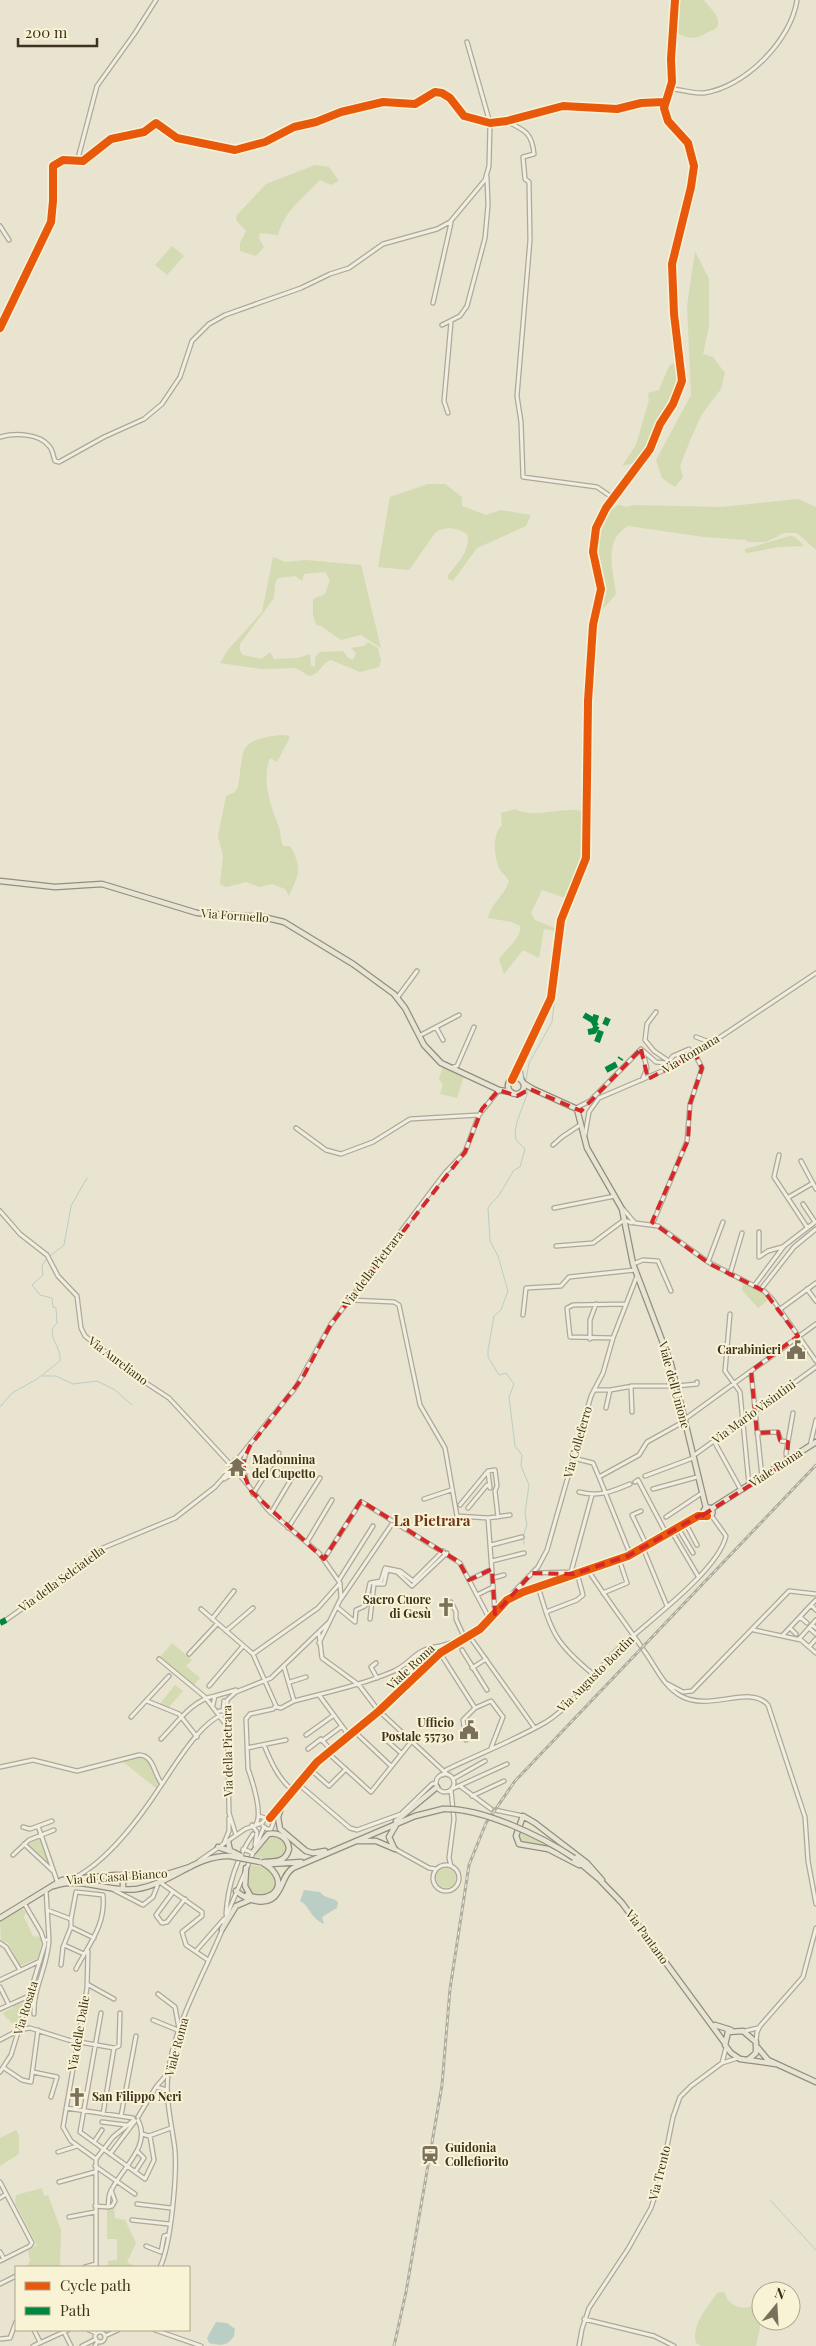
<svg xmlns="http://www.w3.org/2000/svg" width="816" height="2346" font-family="'Playfair Display',serif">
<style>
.green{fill:#d4dab1}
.water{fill:#bacec5}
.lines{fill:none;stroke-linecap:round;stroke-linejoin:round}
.stream{stroke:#bacec5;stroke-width:1}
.minor-casing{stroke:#aea898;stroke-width:5.5}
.major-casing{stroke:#938e7f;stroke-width:7}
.minor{stroke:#f0ede1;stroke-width:3}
.major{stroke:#e7e4d3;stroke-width:4.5}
.rail-casing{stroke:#afaca1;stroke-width:3}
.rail{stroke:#f9f3d5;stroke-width:1;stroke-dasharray:4;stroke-linecap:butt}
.major-bridge-casing{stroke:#938e7f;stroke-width:7;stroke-linecap:butt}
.major-bridge{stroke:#e7e4d3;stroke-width:4.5}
.quiet{stroke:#00873e;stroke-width:6;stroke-dasharray:12 6;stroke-linecap:butt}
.cycleway-casing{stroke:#f9f3d5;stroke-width:11}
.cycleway{stroke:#e8590c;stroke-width:8}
.marked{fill:none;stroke:#d62828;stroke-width:4;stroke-dasharray:10 6;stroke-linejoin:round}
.labels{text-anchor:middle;stroke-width:4;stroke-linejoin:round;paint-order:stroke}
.street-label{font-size:12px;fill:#3e321e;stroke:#f9f3d5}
.poi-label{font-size:12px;font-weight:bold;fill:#3e321e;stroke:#f9f3d5;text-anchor:end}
.quarter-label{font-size:15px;font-weight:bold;fill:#6f3619;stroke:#f9f3d5}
</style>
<rect width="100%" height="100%" fill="#e8e4d0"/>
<path class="green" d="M677 0H704C708 6 719 15 718 23 718 28 714 30 710 31 696 40 688 40 674 31Z
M315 165 329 167 339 181 331 185 320 180C303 198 285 210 278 235L260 233 259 238 264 247 256 256 240 251V243L246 231 236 220 237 215 266 184Z
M172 246 184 256 167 275 155 265Z
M695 251 709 279V326L703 354 713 357 725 373 721 389 702 414 691 438 680 466 683 477 675 487 662 478 656 460 691 395 687 306Z
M673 363 679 373C676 389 648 452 637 461 633 464 626 465 622 466L636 445 649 400 648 393 659 390 669 366Z
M428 484H445L462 497V506L486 515 501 510 531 515 526 526 477 548 453 581 448 579V575C459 562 469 552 468 535 458 528 445 525 435 533L409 570 378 567 390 497Z
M798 499 816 507V550L797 533H784L766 542H748L746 540 704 537 628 526C603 540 613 570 616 594L603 609 600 605 603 594V579L595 559 594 547 602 518 618 505 627 507 633 505 722 507Z
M790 536 795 537 804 546 778 547 748 553 745 552V549Z
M273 557 285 562 306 560 361 565 381 648 361 635 341 640 321 626 316 625 313 615V599L325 594 330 580 325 572 304 574 302 581 295 576 278 578 275 583 274 598 240 644V651L243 655 262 659 270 652 274 659 298 658 310 654 311 665 315 667V658L319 652 343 651 348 658 353 660 356 653 351 648 364 646 368 642 378 648 381 661 379 667 360 672 331 660C321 663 321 674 309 676L296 668 262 669 220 663 227 651 262 612Z
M286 735 290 737 277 762 270 758C261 780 271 807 279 827 281 833 280 839 283 846H290C303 869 299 873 289 896L285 889 272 884 259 887 246 882 226 887 220 884 223 856 218 836 226 796 235 792 238 787C240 777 241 755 245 748 251 738 275 735 286 735Z
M515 809C536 820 563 805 585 812 588 839 584 876 565 898L542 890 531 913 535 920 557 929 556 931 544 929 539 958 523 950 504 974 499 959C505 950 522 938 520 926L511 922 488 918C491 903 505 895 509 881 506 875 501 873 499 868 494 856 492 834 502 825L501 813Z
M443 1066 464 1076 457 1098 440 1094 443 1085 439 1079Z
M743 1283 762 1293 768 1300 758 1308 742 1290Z
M172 1643 192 1660 186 1666 200 1678 194 1685 160 1657Z
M175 1685 183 1691 169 1707 159 1705Z
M141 1756 148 1759 158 1782 157 1789 122 1761Z
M519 1831 566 1854 547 1846 520 1843 517 1837Z
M271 1835 282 1837 287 1845 283 1858 273 1860 254 1856 263 1840Z
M41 1837 51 1865 50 1866 27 1845Z
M250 1865 266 1867 275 1874 277 1886 269 1895 255 1897 250 1893 246 1877Z
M436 1878a10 10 0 1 1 20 0a10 10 0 1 1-20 0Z
M22 1909 26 1912 24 1917 33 1936 40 1937 42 1942 38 1958 20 1966 8 1943 1 1941 0 1922Z
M23 2000 25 2001 17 2026 15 2022 11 2023 9 2019H7L3 2013 12 2008 14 2011 12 2006Z
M16 2130 19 2135V2154L0 2166V2138Z
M42 2188 44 2196 48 2195 61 2230 60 2267H27L30 2260 28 2251 37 2245 15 2203 16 2195Z
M107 2208H114L115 2218 125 2220 136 2243 127 2262 136 2267H108V2261L117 2260V2239H107Z
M724 2292C727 2296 726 2299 730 2302 739 2311 753 2308 761 2301L760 2328 756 2346H702L696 2343C691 2325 708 2307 717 2293Z"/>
<path class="water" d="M304 1890 320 1892C325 1899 333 1897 338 1902L337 1908 322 1917 324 1924C310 1918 310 1906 300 1901Z
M216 2322 227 2323 235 2329 234 2336C228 2346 220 2346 209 2343L207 2338Z"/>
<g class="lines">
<path class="stream" d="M526 1080 529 1063 552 1022 563 926
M50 1256 64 1245 71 1206 87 1178
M43 1376H56L73 1384 97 1381 115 1390 132 1405
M0 1407 12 1393 37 1379 60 1361C62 1346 44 1335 57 1323L56 1308 53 1307 52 1298 40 1295 32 1285 43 1275 42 1266 47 1258
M524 1544V1533L527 1525 525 1513 529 1485 521 1466 522 1455 515 1446 509 1397 514 1384 506 1373 499 1375 488 1357V1350L494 1316 501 1310 508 1291 498 1256 490 1241 488 1208C491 1202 496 1200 499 1195 505 1186 509 1178 514 1170L520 1167 525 1149C523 1146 519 1144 517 1141 510 1129 526 1103 528 1090
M770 2200 816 2250"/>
<g class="minor-casing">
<path id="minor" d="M670 89C682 89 692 94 704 93 745 87 791 41 797 0
M506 121C524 130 532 132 534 154L523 157 525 179 529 182 530 240 517 396 521 422 523 477 597 487 613 498
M77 162 97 86 135 33 156 0
M0 226 9 240
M433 303 451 223
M442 325 460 316 467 306 485 238 488 205 487 177
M0 328 51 222 53 201V166L63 160 83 161 111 139 144 132 156 123 177 138 235 150 265 142 294 127 316 122 341 112 383 102 415 104 435 92 442 93 450 98 464 116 490 123 507 121 563 106 617 109 641 103 664 102
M448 413 444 401 451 322
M0 437C14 433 39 433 49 446 53 450 53 456 55 461L59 462 104 437 144 419 162 404 180 377 192 341 209 324 225 315 301 288 330 274 349 268 383 244 437 229 450 222 485 180 489 166 490 123 467 42
M397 998 417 971
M656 1012 647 1024 645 1040 654 1051 673 1064
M436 1027 443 1040
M419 1036 459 1015
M696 1037 712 1043
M669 1061 673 1056 689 1049
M453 1067 457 1066 474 1027
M520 1068 522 1081
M512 1080 551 998 561 920 586 858 588 701 593 625 601 589 593 552 596 528 606 508 650 449 660 424 673 404 682 381 674 314 672 264 691 187 694 166 688 143 668 121 664 108 672 82 671 59 675 0
M642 1080 647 1068 643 1053
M576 1108 590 1101 641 1049 656 1062 677 1064
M296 1128 326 1150 341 1154 373 1142 410 1119 479 1115
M585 1135 589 1112 599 1098 683 1062 816 973
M553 1145 562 1137 580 1125
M779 1155 774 1177 807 1227
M801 1161 816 1189
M789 1197 813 1183
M554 1208 615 1196
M623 1209 635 1223 658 1226 708 1262 764 1291 773 1300 816 1361
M0 1211 20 1234 47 1255 58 1276 77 1296 81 1328 85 1336 140 1379 169 1398 231 1465 233 1471 239 1472 243 1467
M652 1225 687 1141 690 1104 702 1068 695 1054
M759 1232V1257L768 1251 782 1247
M556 1246 593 1243 624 1220 632 1223
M708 1262 723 1222
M633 1264 643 1260 658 1261 671 1291
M730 1274 742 1233
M754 1286 784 1246 815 1222 803 1204
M761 1289 794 1247 816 1229
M807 1289 816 1301
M350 1300 394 1302 399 1305 420 1405 445 1448 457 1516 488 1518 495 1613
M779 1310 816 1283
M730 1314 725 1371 740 1392 749 1485
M523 1315 526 1288 561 1286 569 1277 635 1270
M613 1338 570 1337 567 1308 573 1305 626 1304
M590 1339V1320L596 1304
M751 1371 762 1477
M631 1386 632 1412
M676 1386 697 1384V1382
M594 1390H610L633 1386H676
M606 1408 610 1390
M685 1419 816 1324
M757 1433 778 1432 781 1441 788 1442
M714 1441 741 1490
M810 1446 816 1420
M693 1456 816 1367
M573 1458 593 1463 599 1477 639 1455 647 1442 685 1421
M237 1460 296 1387 331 1324 445 1173 465 1152 479 1115 499 1090
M787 1461 786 1453 793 1413
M243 1464 246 1452
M231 1465 235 1460 242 1463 247 1484
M488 1472 490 1488
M238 1473 268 1510 319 1553 340 1583 341 1598 319 1643
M645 1476 693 1458
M599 1477 630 1554
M224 1479 235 1472
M635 1482 638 1480 667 1535
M653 1489 697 1477
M579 1492C599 1497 611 1492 630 1484
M253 1494 279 1453
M424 1499 451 1490
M460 1505 488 1471 495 1470 497 1486 495 1491 498 1517
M468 1508 487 1485 490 1487
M641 1511 632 1515 647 1546
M271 1513 293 1476
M666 1517 702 1493
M488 1518 510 1515
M686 1524 697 1545
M288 1528 320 1478
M678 1528 693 1553
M672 1532 698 1576
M307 1542 332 1500
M491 1545 522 1537
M643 1548 667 1606
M324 1559 360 1503 362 1502 460 1563 490 1620
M492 1561 524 1553
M588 1570C606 1598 626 1624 645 1652 656 1667 663 1686 681 1696 710 1712 750 1684 768 1705L805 1817 808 1861 816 1904
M571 1572 592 1495
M532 1573 571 1572
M493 1578 504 1575
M339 1580 373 1526
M469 1580 492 1569
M538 1586C552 1634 555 1643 594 1675
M603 1593 627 1583 619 1559
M477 1595 493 1587
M508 1598 538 1567 547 1550 591 1396 603 1373 613 1338 637 1276
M341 1599 394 1521
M816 1600 811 1605 816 1610
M451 1602 456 1612V1619L465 1639
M337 1607 355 1622 356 1610 365 1606 370 1583 381 1581 385 1568 400 1571 413 1581 443 1551
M201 1609 253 1654 276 1706 273 1709 250 1714 246 1719 248 1769C252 1780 263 1813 256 1824
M546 1612 577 1600 583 1595 577 1573
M800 1617 807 1623
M212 1619 234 1591
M370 1619 374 1584H384L387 1570 397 1572 412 1586 447 1553
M6 1620 40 1596 98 1550 175 1518 215 1487 231 1469
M812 1625 816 1628
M790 1628 796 1634
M809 1628 816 1634
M754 1630 801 1640 816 1653
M226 1631 253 1608
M319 1634 322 1658 359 1685 378 1710 448 1775
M783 1635 811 1605
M470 1637 534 1727
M799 1639 816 1620
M809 1647 816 1639
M462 1650 487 1690
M442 1652 440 1646 458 1641
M440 1653 475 1708 463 1720 466 1740
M189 1654 217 1624
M253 1654 318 1608 340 1583
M159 1659 205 1697 224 1722
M376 1663 371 1667 377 1678
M284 1667 294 1701C328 1692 362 1685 394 1671 415 1661 412 1650 440 1646
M472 1668 486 1659
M290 1682 306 1677
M666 1683 683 1692 692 1691 789 1591 816 1594
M209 1686 243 1646
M319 1695 350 1737
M147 1701 179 1714 197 1737
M213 1705 215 1696 236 1690
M276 1707 281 1708 294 1701
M475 1708 491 1701 503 1717 491 1748
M219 1711H223L224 1701
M131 1717 169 1676
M355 1732 391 1766
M306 1735 334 1715
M384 1738 401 1753
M161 1739C176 1724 193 1699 215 1696
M322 1741 342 1726
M264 1745C271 1762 278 1778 292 1790
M247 1748 286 1740
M308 1749 321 1739 331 1750
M328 1753 371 1792 411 1742
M0 1767 33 1760 77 1771 139 1755C154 1755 154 1775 162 1784 142 1815 108 1861 74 1878
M310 1769 329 1786 346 1769
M436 1783a9 9 0 1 1 18 0a9 9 0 1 1-18 0Z
M443 1775 446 1770C479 1754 515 1740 546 1722 573 1705 593 1674 616 1651 643 1625 718 1572 726 1536L711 1515
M453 1779 485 1761
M162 1784C175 1765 200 1723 222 1715
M296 1785 303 1788 350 1828 357 1830 401 1814 432 1784 436 1783
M460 1786 491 1809
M452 1789 507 1764
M451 1790 454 1819 449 1858 451 1866
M472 1796 504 1781
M495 1810 523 1816
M259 1816 274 1821 271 1829H267L263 1826
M270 1818 317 1762 379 1711 440 1653 480 1629 507 1600 523 1592 628 1556 698 1516H707
M252 1825 257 1832 255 1845
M38 1826 57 1881
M23 1827 30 1829 52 1821
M236 1835 229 1813 227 1700 236 1692 271 1678 328 1623
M224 1843 229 1831V1818
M24 1844 53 1871
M243 1849 253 1853
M395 1849 429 1868 436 1869
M13 1855 29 1840 54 1830
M199 1861 245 1829 262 1823 265 1819
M433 1878a13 13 0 1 1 26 0a13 13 0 1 1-26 0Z
M161 1883 202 1912V1916L182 1932 186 1945 208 1960
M112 1889 143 1905 153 1897 158 1884
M46 1890 49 1940
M173 1892 156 1915 162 1923 167 1922 185 1899
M47 1910 71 1919V1927L94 1938
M226 1914C228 1884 236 1859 253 1834
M71 1919 76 1892 103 1895C106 1925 89 1944 76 1969
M224 1922 264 1827
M0 1943 6 1947 20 1970
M64 1945 84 1954
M88 1951 87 1988 63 2127 71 2141 96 2159
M196 1951 224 1919
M61 1965 63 1947 71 1927
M0 1980 40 1961
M87 1984 114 1999
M0 1987 9 2005
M158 1994 175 2007 179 2029
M0 2009 29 1996
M101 2013 80 2132 145 2179 154 2160 150 2136
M34 2014C33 1988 48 1966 49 1940H45
M153 2020 180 2031
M745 2031 758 2028
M0 2040 19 2030 30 2028 68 2040 114 2048
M756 2042 757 2032 760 2026 803 1977 816 1928
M722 2063 726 2048
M4 2068 22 2080 31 2082 38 2030
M0 2072 11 2055 45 1944 41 1932 24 1903
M33 2072 57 2077 51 2097
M167 2090 156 2087 168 2073
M66 2108 133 2118
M103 2114 114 2048 119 2046 120 2013
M121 2116 136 2036
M138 2117 156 2087
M102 2122 126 2125
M142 2134 149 2136 171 2128
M94 2142 102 2130
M58 2152 77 2146
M110 2154 135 2121
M95 2166 135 2194
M135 2172 144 2158 137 2151
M0 2182 32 2243 30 2246 0 2261
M59 2182 95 2172
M111 2190 115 2201 112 2206 108 2207C109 2201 108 2195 111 2191 121 2168 152 2147 138 2120
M0 2198 6 2194
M137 2204 171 2208
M95 2206 108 2207
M69 2217 95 2212
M132 2220 169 2224
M146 2246 161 2252 164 2236 168 2235
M0 2252 4 2259
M85 2267 96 2264
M96 2267V2159L113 2137 134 2120
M160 2267C171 2245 177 2176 175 2150 172 2124 165 2101 168 2074 173 2027 205 1972 223 1928
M0 2284 16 2276
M584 2319 654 2336 674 2346
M34 2330 40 2342
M89 2330 96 2333
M155 2330 201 2346
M64 2332 71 2346
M95 2337a5 5 0 1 1 10 0a5 5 0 1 1-10 0Z
M105 2336 118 2330
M0 2339 10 2338 16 2322
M33 2346 68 2330
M82 2346 96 2339
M95 2346 98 2341
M579 2346 582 2329 589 2308 628 2249 651 2208 660 2181 673 2117 680 2097 691 2086 722 2063 738 2058"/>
</g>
<g class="major-casing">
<path id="major" d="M0 881 55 887 102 884 197 913 263 917 284 922 353 964 394 994 405 1008 424 1045 441 1063 499 1090 511 1092
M508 1086a8 8 0 1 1 16 0a8 8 0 1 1-16 0Z
M523 1083 533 1089 577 1109 587 1148 622 1209 633 1264 671 1364 706 1508
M703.5 1512a4.5 4.5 0 1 1 9 0a4.5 4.5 0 1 1-9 0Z
M711 1509 816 1442
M283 1801 278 1817 280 1829 306 1851 313 1853 325 1851
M396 1821 437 1787
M228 1841 230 1851
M356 1841H376L395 1849
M218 1847 233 1852
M394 1848 389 1837 396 1825
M254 1851 268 1834C279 1832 288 1838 289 1849 286 1862 275 1862 264 1862
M574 1858 599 1879 622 1903 724 2042
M271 1864 301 1862
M579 1865 548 1849 519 1844 516 1836 523 1816 535 1823 587 1863 602 1880
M246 1868 245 1886 250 1895
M54 1886C82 1876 109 1893 137 1889 173 1883 195 1855 230 1856
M123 1889V1875
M236 1891C248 1901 269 1908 278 1892 284 1883 284 1874 293 1868L415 1816 443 1809
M247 1895C277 1906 291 1879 263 1863
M0 1918 62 1880 115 1875 161 1876 190 1867
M222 1929 236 1906 250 1900
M715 2025 731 2030
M758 2048 768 2060 816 2082
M748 2060 756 2053V2042L743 2031 728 2032 725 2045 731 2053 740 2059 776 2064"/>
</g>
<use href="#minor" class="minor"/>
<use href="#major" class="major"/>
<g class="rail-casing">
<path id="rail" d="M394 2346 406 2292 442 2085 450 1989 469 1865 486 1823 515 1781 816 1465"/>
</g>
<use href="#rail" class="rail"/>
<g class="major-bridge-casing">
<path id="major-bridge" d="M443 1809C481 1807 543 1837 574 1858
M233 1852 241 1856
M230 1856 260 1862"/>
</g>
<use href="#major-bridge" class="major-bridge"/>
<path class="quiet" d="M584 1015 594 1021
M605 1025 608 1018
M596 1026 594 1022 597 1013
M588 1032 594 1031 597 1026
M597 1042 602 1028
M606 1070 617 1064 621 1058
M0 1623 6 1620"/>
<g class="cycleway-casing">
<path id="cycleway" d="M0 328 51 222 53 201V166L63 160 83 161 111 139 144 132 156 123 177 138 235 150 265 142 294 127 316 122 341 112 383 102 415 104 435 92 442 93 450 98 464 116 490 123 507 121 563 106 617 109 641 103 664 102
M512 1080 551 998 561 920 586 858 588 701 593 625 601 589 593 552 596 528 606 508 650 449 660 424 673 404 682 381 674 314 672 264 691 187 694 166 688 143 668 121 664 108 672 82 671 59 675 0
M270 1818 317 1762 379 1711 440 1653 480 1629 507 1600 523 1592 628 1556 698 1516H707"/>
</g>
<use href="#cycleway" class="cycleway"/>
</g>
<path class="marked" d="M641 1049 648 1079 695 1054 702 1068 690 1104 688 1140 652 1222 710 1264 764 1291 798 1336 751 1371 757 1433 778 1432 780 1440 788 1442 787 1462 703 1515 707 1516 700 1515 628 1556 574 1574 532 1573 495 1614 492 1569 469 1580 459 1562 361 1501 324 1559 251 1491 244 1475V1459L250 1446 303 1377 331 1324 465 1152 482 1109 499 1090 517 1096 530 1089 581 1111Z"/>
<defs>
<g id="civic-bare" transform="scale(1.5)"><path d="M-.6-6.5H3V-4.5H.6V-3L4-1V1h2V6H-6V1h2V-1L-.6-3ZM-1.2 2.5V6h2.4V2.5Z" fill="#7a705c" stroke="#f9f3d5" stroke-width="2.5" paint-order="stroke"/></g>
<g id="temple-bare" transform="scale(1.5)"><path d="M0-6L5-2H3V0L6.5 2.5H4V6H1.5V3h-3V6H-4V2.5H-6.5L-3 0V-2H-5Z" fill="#7a705c" stroke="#f9f3d5" stroke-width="2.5" paint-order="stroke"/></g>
<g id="church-bare" transform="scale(1.5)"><path d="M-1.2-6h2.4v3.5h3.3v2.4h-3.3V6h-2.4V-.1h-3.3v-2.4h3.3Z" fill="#7a705c" stroke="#f9f3d5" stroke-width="2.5" paint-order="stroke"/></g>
<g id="station-bare" transform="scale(1.5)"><path d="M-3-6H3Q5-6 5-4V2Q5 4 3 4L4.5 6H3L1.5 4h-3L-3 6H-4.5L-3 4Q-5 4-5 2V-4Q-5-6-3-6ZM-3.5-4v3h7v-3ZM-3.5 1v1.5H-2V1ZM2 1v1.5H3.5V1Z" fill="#7a705c" stroke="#f9f3d5" stroke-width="2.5" paint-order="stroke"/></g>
</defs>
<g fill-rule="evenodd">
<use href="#civic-bare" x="796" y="1350"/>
<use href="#temple-bare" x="237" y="1467"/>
<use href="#church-bare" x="446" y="1607"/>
<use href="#civic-bare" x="469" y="1730"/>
<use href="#church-bare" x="77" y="2097"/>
<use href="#station-bare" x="430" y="2155"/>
</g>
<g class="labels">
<g class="street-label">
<text transform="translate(235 916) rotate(4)" y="4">Via Formello</text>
<text transform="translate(691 1054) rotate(-31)" y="4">Via Romana</text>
<text transform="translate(373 1269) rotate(-53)" y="4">Via della Pietrara</text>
<text transform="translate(118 1361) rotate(37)" y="4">Via Aureliano</text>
<text transform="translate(674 1385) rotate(75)" y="4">Viale dell'Unione</text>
<text transform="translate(754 1412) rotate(-36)" y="4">Via Mario Visintini</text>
<text transform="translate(578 1442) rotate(-74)" y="4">Via Colleferro</text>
<text transform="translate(776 1468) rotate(-33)" y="4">Viale Roma</text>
<text transform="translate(62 1579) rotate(-36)" y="4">Via della Selciatella</text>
<text transform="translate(411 1667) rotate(-43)" y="4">Viale Roma</text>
<text transform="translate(596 1674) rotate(-45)" y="4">Via Augusto Bordin</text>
<text transform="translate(228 1751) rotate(-91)" y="4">Via della Pietrara</text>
<text transform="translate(117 1877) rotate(-4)" y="4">Via di Casal Bianco</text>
<text transform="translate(647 1937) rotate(54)" y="4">Via Pantano</text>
<text transform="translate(26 2008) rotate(-73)" y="4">Via Rosata</text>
<text transform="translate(79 2033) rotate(-80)" y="4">Via delle Dalie</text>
<text transform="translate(177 2047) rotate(-75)" y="4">Viale Roma</text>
<text transform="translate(660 2173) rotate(-76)" y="4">Via Trento</text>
</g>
<g class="poi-label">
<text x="781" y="1354">Carabinieri</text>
<text x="252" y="1464" text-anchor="start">Madonnina<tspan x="252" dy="14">del Cupetto</tspan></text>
<text x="431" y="1604">Sacro Cuore<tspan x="431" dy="14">di Gesù</tspan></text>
<text x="454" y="1727">Ufficio<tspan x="454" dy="14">Postale 55730</tspan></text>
<text x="92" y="2101" text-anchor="start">San Filippo Neri</text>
<text x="445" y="2152" text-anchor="start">Guidonia<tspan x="445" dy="14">Collefiorito</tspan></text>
</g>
<g class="quarter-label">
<text x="432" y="1526">La Pietrara</text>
</g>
</g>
<rect x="15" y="2266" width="175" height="65" fill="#f9f3d5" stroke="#aea68c"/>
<rect x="25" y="2282" width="25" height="8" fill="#e8590c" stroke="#aea68c"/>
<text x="60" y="2291" font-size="15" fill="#3e321e">Cycle path</text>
<rect x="25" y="2307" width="25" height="8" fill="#00873e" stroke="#aea68c"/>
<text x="60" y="2316" font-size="15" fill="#3e321e">Path</text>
<g transform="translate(776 2306) rotate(18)"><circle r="24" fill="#f9f3d5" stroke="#aea68c"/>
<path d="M0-4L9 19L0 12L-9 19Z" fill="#7a705c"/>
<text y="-8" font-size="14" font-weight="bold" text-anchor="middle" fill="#3e321e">N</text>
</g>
<path d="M18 38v8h79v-8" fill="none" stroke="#3e321e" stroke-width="2.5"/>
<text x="25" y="38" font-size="15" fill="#3e321e" stroke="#f9f3d5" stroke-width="4" paint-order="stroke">200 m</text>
</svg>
